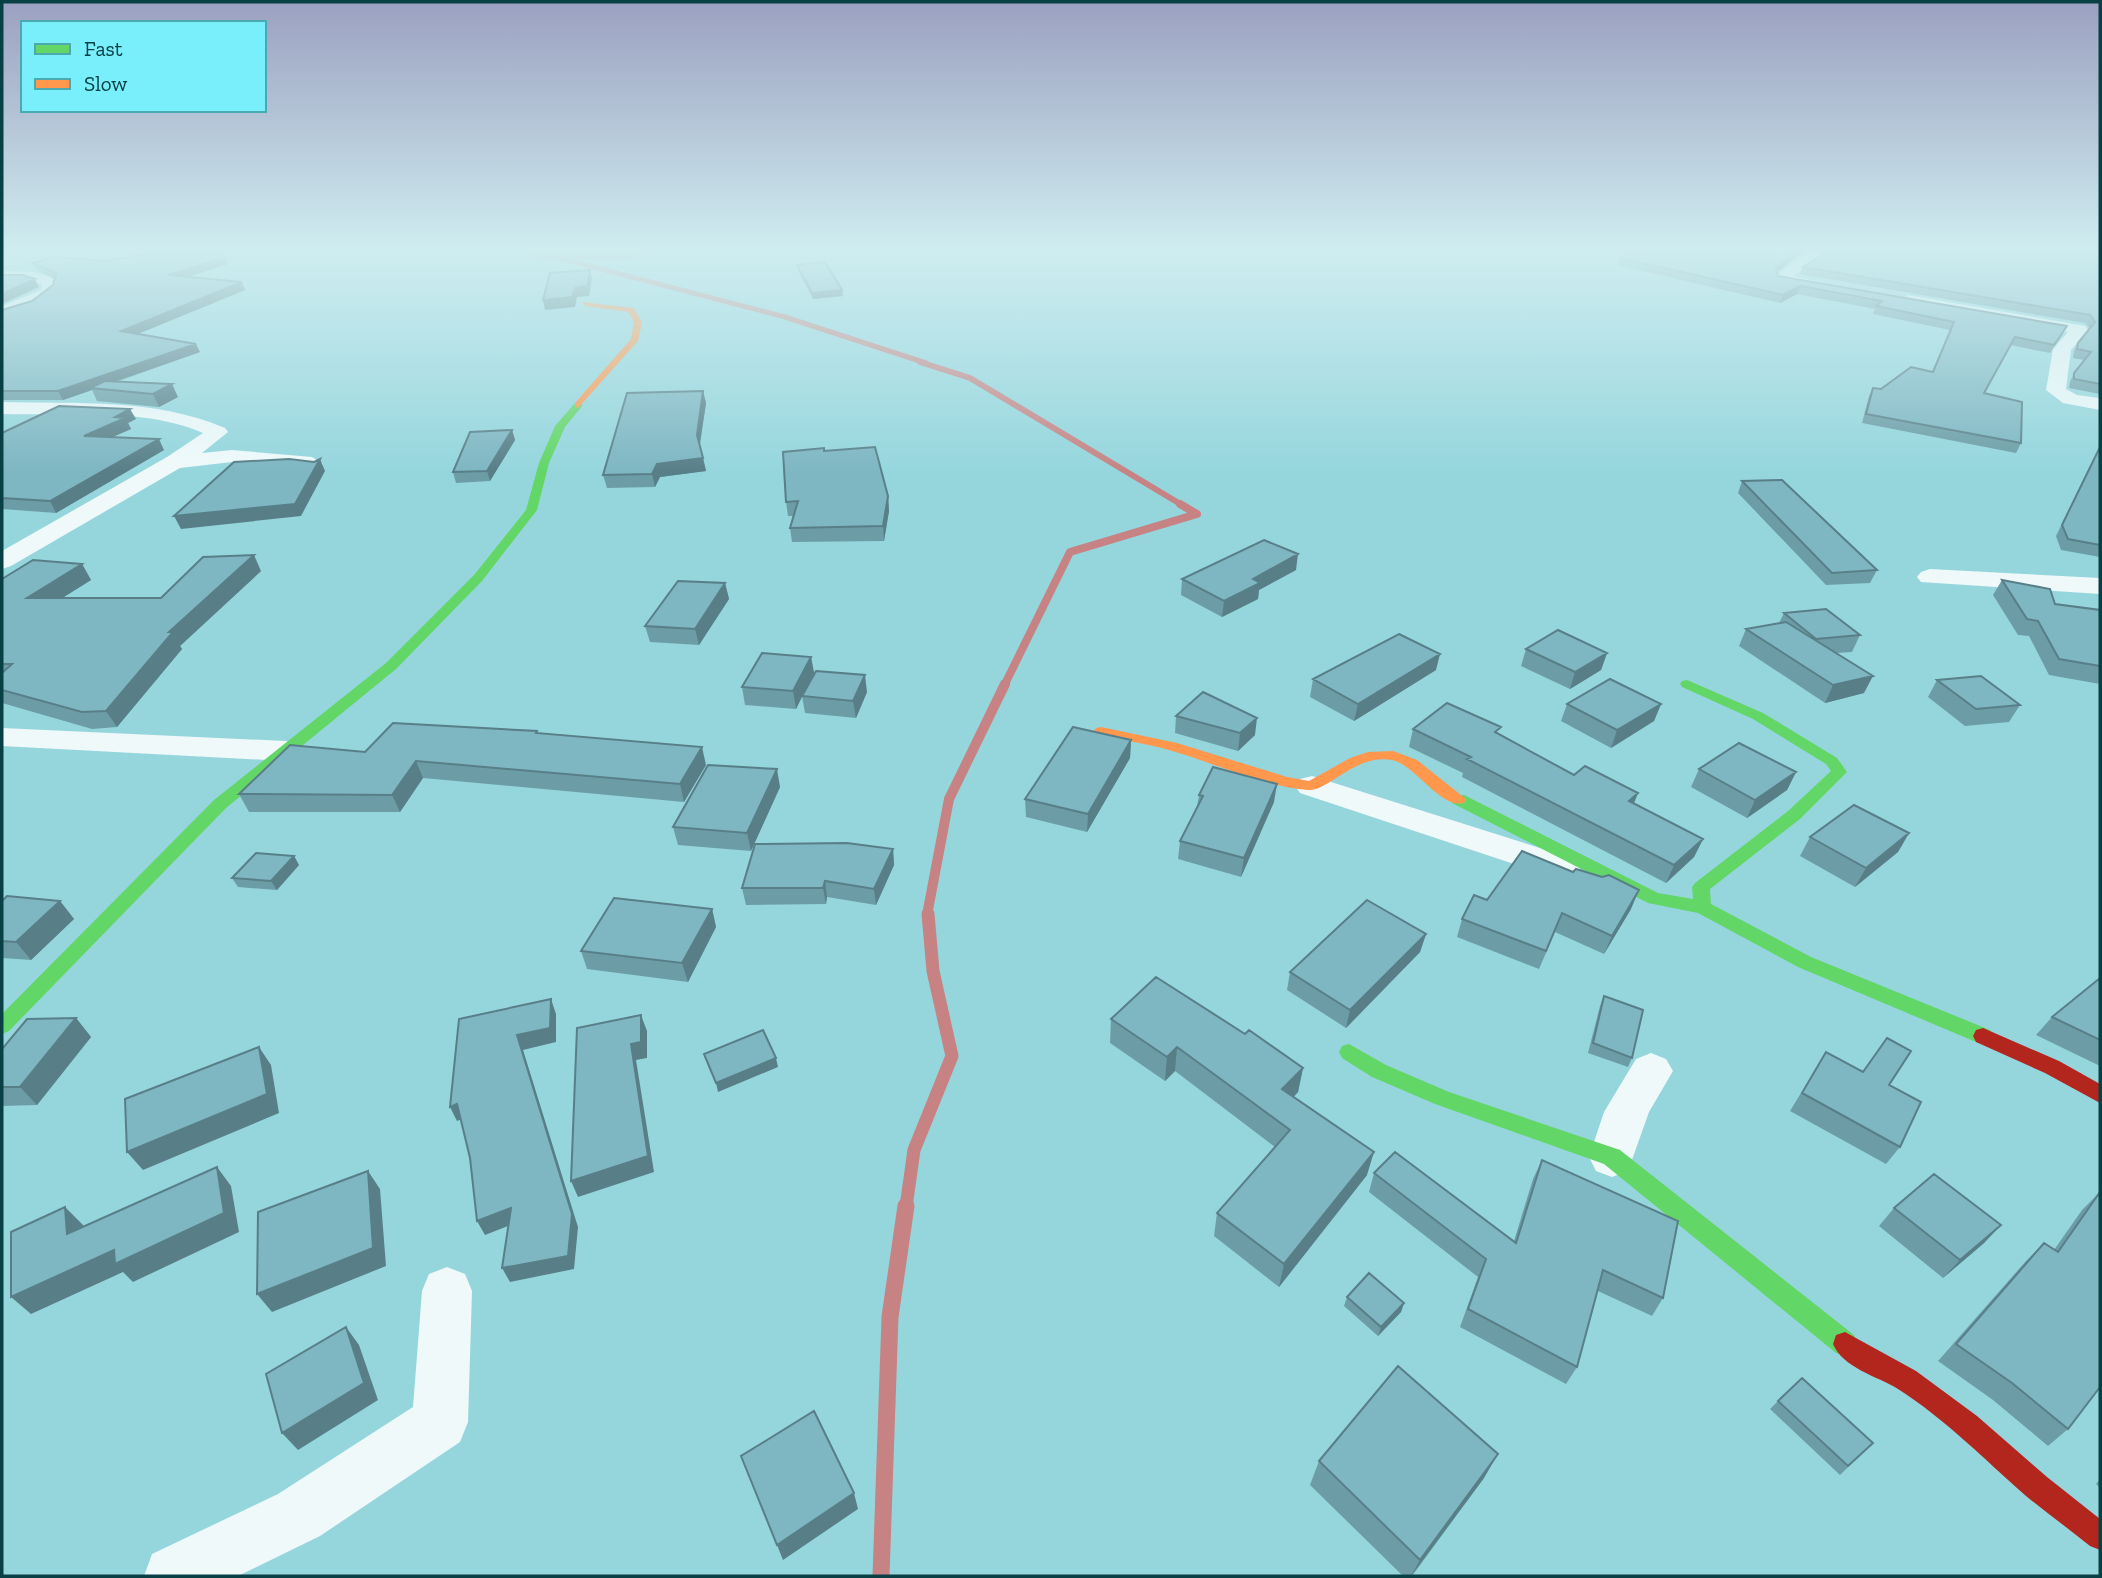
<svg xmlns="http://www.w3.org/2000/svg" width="2102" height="1578" font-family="'Zilla Slab',serif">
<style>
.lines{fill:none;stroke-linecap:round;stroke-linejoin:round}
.stream-far5{stroke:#c78383;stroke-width:5}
.stream-far4{stroke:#c78383;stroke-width:6}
.stream-far3{stroke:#c78383;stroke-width:8}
.stream-far2{stroke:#c78383;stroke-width:10}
.stream-far1{stroke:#c78383;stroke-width:13}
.stream{stroke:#c78383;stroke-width:17}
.river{fill:#c78383;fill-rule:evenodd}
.street{fill:#eff9fa;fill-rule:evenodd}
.fast{fill:#63d668;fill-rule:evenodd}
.slow{fill:#ff974d;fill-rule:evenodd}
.jam{fill:#b3261e;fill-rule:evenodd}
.wall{fill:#6c9da7}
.shaded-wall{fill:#587f88}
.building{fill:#7eb6c2;stroke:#587f88;stroke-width:2}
</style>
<rect width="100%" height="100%" fill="#95d6dd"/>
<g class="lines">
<path class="stream-far5" d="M540 253 785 317 926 363"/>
<path class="stream-far4" d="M920 362 970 378 1182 505"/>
<path class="stream-far3" d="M1004 686 1070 552 1197 514 1180 504"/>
<path class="stream-far2" d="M927 915 949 799 1005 684"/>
<path class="stream-far1" d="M906 1207 914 1150 952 1056 933 971 928 914"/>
<path class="stream" d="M881 1576 890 1317 906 1206"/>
<path class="river" d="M527 251H645L641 257 632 259H540L531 257Z"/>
<path class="street" d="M1808 251H1832L1819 257 1793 276 1830 284V290L1781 283 1773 278Z
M2 271 33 272 50 277 58 283C53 305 22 312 2 317V306L41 290 42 285 27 280 2 281Z
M1908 295 2085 326 2088 330 2071 350 2066 389 2077 395 2100 398V410L2063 403 2046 390 2053 349 2068 332 1902 303 1900 300Z
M2 402C76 404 155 398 225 428L228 432 202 453 232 450 312 457 323 464 312 471 232 462 180 468 11 566 2 569V551L167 457 203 433C143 407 66 416 2 414Z
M1930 569 2100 578V594L1921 582 1917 577 1921 572Z
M2 728 286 741 297 744 302 751 297 758 286 761 2 746Z
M1312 776 1575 859 1580 868 1575 877 1562 880 1300 793 1295 786 1300 779Z
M1651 1053 1666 1059 1673 1071 1649 1112 1628 1171 1612 1177 1596 1171 1589 1157 1604 1112 1636 1059Z
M447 1267 465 1274 472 1291 468 1422 460 1442 320 1536 238 1576H144L152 1554 278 1494 413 1407 422 1291 429 1274Z"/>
<path class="fast" d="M575 403 583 405 565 427 549 463 537 510 482 581 396 669 226 808 9 1031 2 1034V1014L214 800 386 663 474 575 526 510 539 463 555 426Z
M1687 680 1763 713 1837 758 1847 772 1800 819 1710 889 1711 904 1811 957 1990 1030 1993 1036 1990 1042 1983 1044 1976 1042 1798 967 1698 913 1648 903 1452 803 1450 799 1452 795H1464L1658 893 1693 899 1692 887 1695 883 1788 811 1831 771 1826 764 1753 719 1682 687 1680 684 1682 681Z
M1349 1044 1386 1065 1449 1092 1620 1150 1854 1335 1857 1344 1854 1353 1845 1356 1836 1353 1604 1164 1435 1104 1372 1077 1342 1058 1339 1052 1342 1046Z"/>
<path class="slow" d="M582 302 634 308 642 322 638 341 578 408 575 407V403L631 339 634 322 628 312 585 306Z
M1101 727 1177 743 1287 777 1309 781 1350 758 1368 752 1393 751 1417 760 1466 799 1464 803C1440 809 1416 765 1392 760 1356 753 1328 792 1308 790 1261 786 1215 763 1169 750 1145 743 1120 740 1096 734L1094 731 1096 728Z"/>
<path class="jam" d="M1983 1028 2059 1061 2100 1084V1103L2045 1073 1976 1042 1973 1036 1976 1030Z
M1845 1332 1916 1371 1977 1416 2047 1477 2100 1519V1550L2090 1546C2069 1529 2047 1513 2026 1496 1984 1459 1945 1419 1898 1389 1877 1376 1843 1368 1833 1344L1836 1335Z"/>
</g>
<path class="wall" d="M1804 251 1777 272 1778 276 2063 334 2050 353 2010 345 1984 393 2021 443 2016 453 1862 423 1869 396 1873 388 1881 389 1932 372 1950 330 1873 314 1875 309 1797 294 1780 303 1617 265 1620 258Z
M2100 251V394L2069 388 2070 382 2074 373 2084 360 2073 358 2074 351 2078 343 2090 329 2085 323 1800 274 1803 267Z
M107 261 228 264 188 277 242 282 245 290 138 334 200 352 116 382 178 397 159 407 97 401 92 390 63 400H2V310L32 301 53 285 55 279 37 270 33 263Z
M797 265 842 290 843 296 813 299 798 271Z
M703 391 706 403 700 445 706 471 660 477 655 487 607 488 603 475Z
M136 419 128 423 131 429 112 437 164 450 56 513 2 509V433Z
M512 430 515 440 490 481 456 483 453 472Z
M2100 446V557L2061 550 2056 536Z
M824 451 888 496 889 511 884 541 792 542 790 528 794 516H788L786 502Z
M1742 481 1877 570 1870 583 1826 585 1738 493Z
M82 564 91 580 62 598H161L261 571 180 646 182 649 117 727 92 729 2 703V579Z
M1296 570 1259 590 1258 599 1222 617 1181 595 1182 579Z
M2002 580 2055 604 2100 610V684L2049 675 2029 636 2018 635 1993 595Z
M725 583 729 599 699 645 650 642 645 626Z
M1784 613 1860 635 1852 652 1836 653 1864 693 1825 703 1739 646 1746 629 1779 623Z
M1526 649 1607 653 1601 670 1570 689 1521 666Z
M811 657 814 673 803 695 867 692 856 718 805 713 802 696 796 709 745 705 742 687Z
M1436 670 1354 721 1310 697 1313 679Z
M1937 680 2020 705 2009 722 1965 726 1928 697Z
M1567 704H1661L1654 721 1611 748 1561 721Z
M1176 716 1255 735 1238 751 1175 733Z
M1413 729 1499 734 1574 775 1634 803 1703 839 1694 857 1666 883 1462 777 1463 773 1409 747Z
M538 733 706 765 684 802 423 778 400 812H249L239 794 365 752Z
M1131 740 1130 758 1087 832 1026 817 1025 799Z
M1699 769 1796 772 1787 790 1747 818 1691 787Z
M780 787 751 851 678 845 673 827Z
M1199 795 1274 802 1241 877 1178 859 1180 841 1197 807Z
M1909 833 1898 852 1855 887 1800 856 1810 837Z
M893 849 894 865 876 905 827 897 826 904 746 905 742 888Z
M294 856 299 865 277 890 238 887 232 878Z
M1487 900 1631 909 1604 954 1555 932 1539 969 1457 937 1462 919Z
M2 901H60L74 919 31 960 2 958Z
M712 909 716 927 688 982 587 969 581 951Z
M1426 934 1420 952 1346 1028 1287 990 1290 972Z
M2100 978V1066L2036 1035 2052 1017Z
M1604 996 1632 1058 1628 1067 1588 1053 1600 1006Z
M76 1018 91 1037 37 1105 2 1106V1049Z
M1111 1019 1245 1034 1303 1068 1298 1092 1294 1097 1367 1175 1279 1287 1214 1236 1217 1213 1275 1147 1175 1071 1165 1081 1110 1043Z
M1826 1052 1889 1085 1900 1147 1886 1164 1790 1111Z
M1542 1160 1663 1298 1652 1316 1598 1291 1577 1367 1566 1384 1460 1327 1478 1277 1369 1192 1374 1173 1514 1241 1533 1179Z
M2100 1192 2068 1429 2048 1446 1993 1400 1938 1361 2026 1261 2044 1243 2054 1250 2082 1210Z
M1894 1208 2001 1225 1984 1243 1943 1278 1879 1226Z
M1347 1297 1404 1303 1401 1312 1378 1336 1344 1306Z
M1778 1401 1873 1443 1840 1475 1770 1409Z
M1319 1461 1484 1478 1412 1576H1403L1310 1485Z
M2100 1479V1488L2096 1484Z"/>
<path class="shaded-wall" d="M223 251H224L228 264 171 282 168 275Z
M1797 251H1804L1773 275 1776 268Z
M590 270 592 279 589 296 577 297 575 307 545 310 543 300Z
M35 279 39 287 2 304V294Z
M242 282 245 290 125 339 121 331Z
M1800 286 1797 294 1780 303 1783 295Z
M842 290 843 296 813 299 812 293Z
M196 344 200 352 96 388H90L92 390 63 400 58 391Z
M172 384 178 397 159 407 153 394Z
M703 391 706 403 699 448 697 435Z
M130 409 136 419 128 423 131 429 90 447 84 436 115 417Z
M512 430 515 440 490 481 487 471Z
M159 439 164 450 56 513 50 501Z
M703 458 706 471 660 477 655 487 652 474 657 464Z
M320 459 325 471 301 516 181 529 174 516 295 504Z
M888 496 889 511 884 541 883 526Z
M1298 554 1296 570 1259 590 1258 599 1222 617 1224 601 1253 579Z
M254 555 261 571 180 646 182 649 117 727 106 711 169 632Z
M82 564 91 580 37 614 27 598Z
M725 583 729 599 699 645 695 629Z
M1607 653 1601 670 1570 689 1575 672Z
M1440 654 1436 670 1354 721 1358 704Z
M811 657 814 673 796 709 793 691Z
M865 675 867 692 856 718 853 701Z
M1873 676 1864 693 1825 703 1833 685Z
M1661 704 1654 721 1611 748 1617 730Z
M1257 718 1255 735 1238 751 1240 733Z
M1131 740 1130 758 1087 832 1088 814Z
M702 747 706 765 684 802 680 784Z
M416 761 423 778 400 812 392 795Z
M777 769 780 787 751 851 747 833Z
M1796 772 1787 790 1747 818 1755 800Z
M1277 784 1274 802 1241 877 1244 858Z
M1638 793 1631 811 1629 801Z
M1909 833 1898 852 1855 887 1866 868Z
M1703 839 1694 857 1666 883 1674 865Z
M893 849 894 865 876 905 874 889Z
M294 856 299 865 277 890 271 881Z
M825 881 827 897 826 904 823 888Z
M1639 890 1631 909 1604 954 1612 936Z
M60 901 74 919 31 960 16 942Z
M712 909 716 927 688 982 682 963Z
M1426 934 1420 952 1346 1028 1350 1010Z
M551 999 556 1014V1042L523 1050 578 1227 574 1269 510 1282 502 1268 568 1256 517 1035Z
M641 1015 647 1031V1058L636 1060 654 1172 578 1197 571 1181 631 1044Z
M76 1018 91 1037 37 1105 20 1087Z
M259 1047 271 1065 279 1113 143 1170 127 1152Z
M1177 1047 1175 1071 1165 1081 1167 1057Z
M776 1058 778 1067 718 1092 716 1083Z
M1303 1068 1298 1092 1277 1113 1282 1089Z
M457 1104 464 1118 457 1121 450 1107Z
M1374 1152 1367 1175 1279 1287 1284 1264Z
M217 1167 231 1186 239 1232 133 1282 123 1272 31 1314 11 1297Z
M368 1171 380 1189 386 1266 272 1312 257 1294Z
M65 1207 83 1225 85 1252 67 1234Z
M511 1208 518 1222 485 1235 477 1221Z
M2001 1225 1984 1243 1943 1278 1960 1260Z
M1404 1303 1401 1312 1378 1336 1381 1327Z
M346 1327 359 1345 378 1400 298 1450 282 1433Z
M1498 1454 1484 1478 1411 1576 1420 1560Z
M854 1493 858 1509 783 1560 777 1545Z"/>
<path class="building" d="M162 251H223L225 257 168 275 242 282 121 331 196 344 58 391H2V310L32 301 53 285 56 273 33 263 53 257 107 261Z
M1634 251H1797L1776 268 1778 276 2067 326 2054 345 2015 337 1984 393 2022 402 2021 443 1866 414 1873 388 1881 389 1911 367 1933 372 1954 322 1876 306 1882 301 1800 286 1783 295 1620 258Z
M1829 251H2100V384L2074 379V373L2091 352 2077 349 2078 343 2095 322 2090 315 1803 267Z
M825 262 842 290 812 293 797 265Z
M590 270 587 286 575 288 572 297 543 300 550 273Z
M2 275H23L35 279 2 294Z
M105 381 172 384 153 394 90 388Z
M703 391 697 435 703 458 657 464 652 474 603 475 627 393Z
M59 406 130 409 115 417 125 418 84 436 159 439 50 501 2 498V433Z
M512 430 487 471 453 472 470 432Z
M875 447 888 496 883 526 790 528 798 501 786 502 783 452 824 448V451Z
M2100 447V545L2068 539 2062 525Z
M289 459 314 462 320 459 295 504 174 516 234 462Z
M1782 480 1877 570 1832 573 1742 481Z
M1264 540 1298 554 1253 579 1260 583 1224 601 1182 579Z
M254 555 169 632H173L106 711 82 712 2 690V673L12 664H2V579L33 560 82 564 27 598H161L203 557Z
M2002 580 2050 589 2055 604 2100 610V666L2059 659 2038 621 2027 619Z
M678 581 725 583 695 629 645 626Z
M1826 609 1860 635 1816 639 1784 613Z
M1786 622 1873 676 1833 685 1746 629Z
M1558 630 1607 653 1575 672 1526 649Z
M1399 634 1440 654 1358 704 1313 679Z
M762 653 811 657 793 691 742 687Z
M816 671 865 675 853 701 802 696Z
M1981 676 2020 705 1976 709 1937 680Z
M1610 679 1661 704 1617 730 1567 704Z
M1203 692 1257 718 1240 733 1176 716Z
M1447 703 1501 727 1495 732 1574 775 1585 766 1638 793 1629 801 1703 839 1674 865 1467 759 1471 757 1413 729Z
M393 723 537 731 536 733 702 747 680 784 416 761 392 795 239 794 290 745 365 752Z
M1073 727 1131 740 1088 814 1025 799Z
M1739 743 1796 772 1755 800 1699 769Z
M708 765 777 769 747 833 673 827Z
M1213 767 1277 784 1244 858 1180 841 1203 796 1199 795Z
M1854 805 1909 833 1866 868 1810 837Z
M847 843 893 849 874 889 825 881 823 888H742L755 844Z
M1522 851 1573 872 1576 869 1602 877 1609 875 1639 890 1612 936 1562 913 1546 951 1462 919 1474 895 1487 900Z
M256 853 294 856 271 881 232 878Z
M7 896 60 901 16 942 2 941V901Z
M614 898 712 909 682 963 581 951Z
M1367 900 1426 934 1350 1010 1290 972Z
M1156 977 1245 1034 1249 1030 1303 1068 1282 1089 1374 1152 1284 1264 1217 1213 1290 1130 1177 1047 1167 1057 1111 1019Z
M2100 978V1040L2052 1017Z
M1604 996 1643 1010 1632 1058 1593 1043Z
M551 999 550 1028 517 1035 572 1214 568 1256 502 1268 511 1208 477 1221 470 1158 457 1104 450 1107 459 1019Z
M641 1015V1042L631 1044 648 1156 571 1181 577 1028Z
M76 1018 20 1087H2V1049L27 1019Z
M763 1030 776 1058 716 1083 704 1054Z
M1887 1038 1911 1051 1889 1085 1921 1102 1900 1147 1802 1093 1826 1052 1863 1072Z
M259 1047 267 1094 127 1152 125 1099Z
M1395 1152 1516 1243 1542 1160 1678 1221 1663 1298 1603 1270 1577 1367 1468 1309 1486 1259 1374 1173Z
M217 1167 224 1213 115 1264 114 1250 11 1297V1232L65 1207 67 1234Z
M368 1171 373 1248 257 1294 258 1212Z
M1934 1174 2001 1225 1960 1260 1894 1208Z
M2100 1192V1387L2068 1429 2012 1383 1956 1344 2044 1243 2058 1252Z
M1369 1273 1404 1303 1381 1327 1347 1297Z
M346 1327 364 1383 282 1433 266 1374Z
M1398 1366 1498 1454 1420 1560 1319 1461Z
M1802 1378 1873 1443 1848 1466 1778 1401Z
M814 1411 854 1493 777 1545 741 1456Z"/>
<linearGradient id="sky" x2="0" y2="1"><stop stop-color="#9ba0c0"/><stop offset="0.53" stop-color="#cfedf0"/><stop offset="1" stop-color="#cfedf0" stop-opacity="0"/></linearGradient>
<rect width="2102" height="472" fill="url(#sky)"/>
<rect width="2102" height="1578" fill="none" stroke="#084045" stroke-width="7"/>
<rect x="21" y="21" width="245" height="91" fill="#78effa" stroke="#4ba9b2" stroke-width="2"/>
<rect x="35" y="44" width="35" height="10" fill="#63d668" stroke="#4ba9b2" stroke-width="2"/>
<text x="84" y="56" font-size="21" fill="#084045">Fast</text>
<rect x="35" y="79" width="35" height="10" fill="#ff974d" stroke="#4ba9b2" stroke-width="2"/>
<text x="84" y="91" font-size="21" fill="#084045">Slow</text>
</svg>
